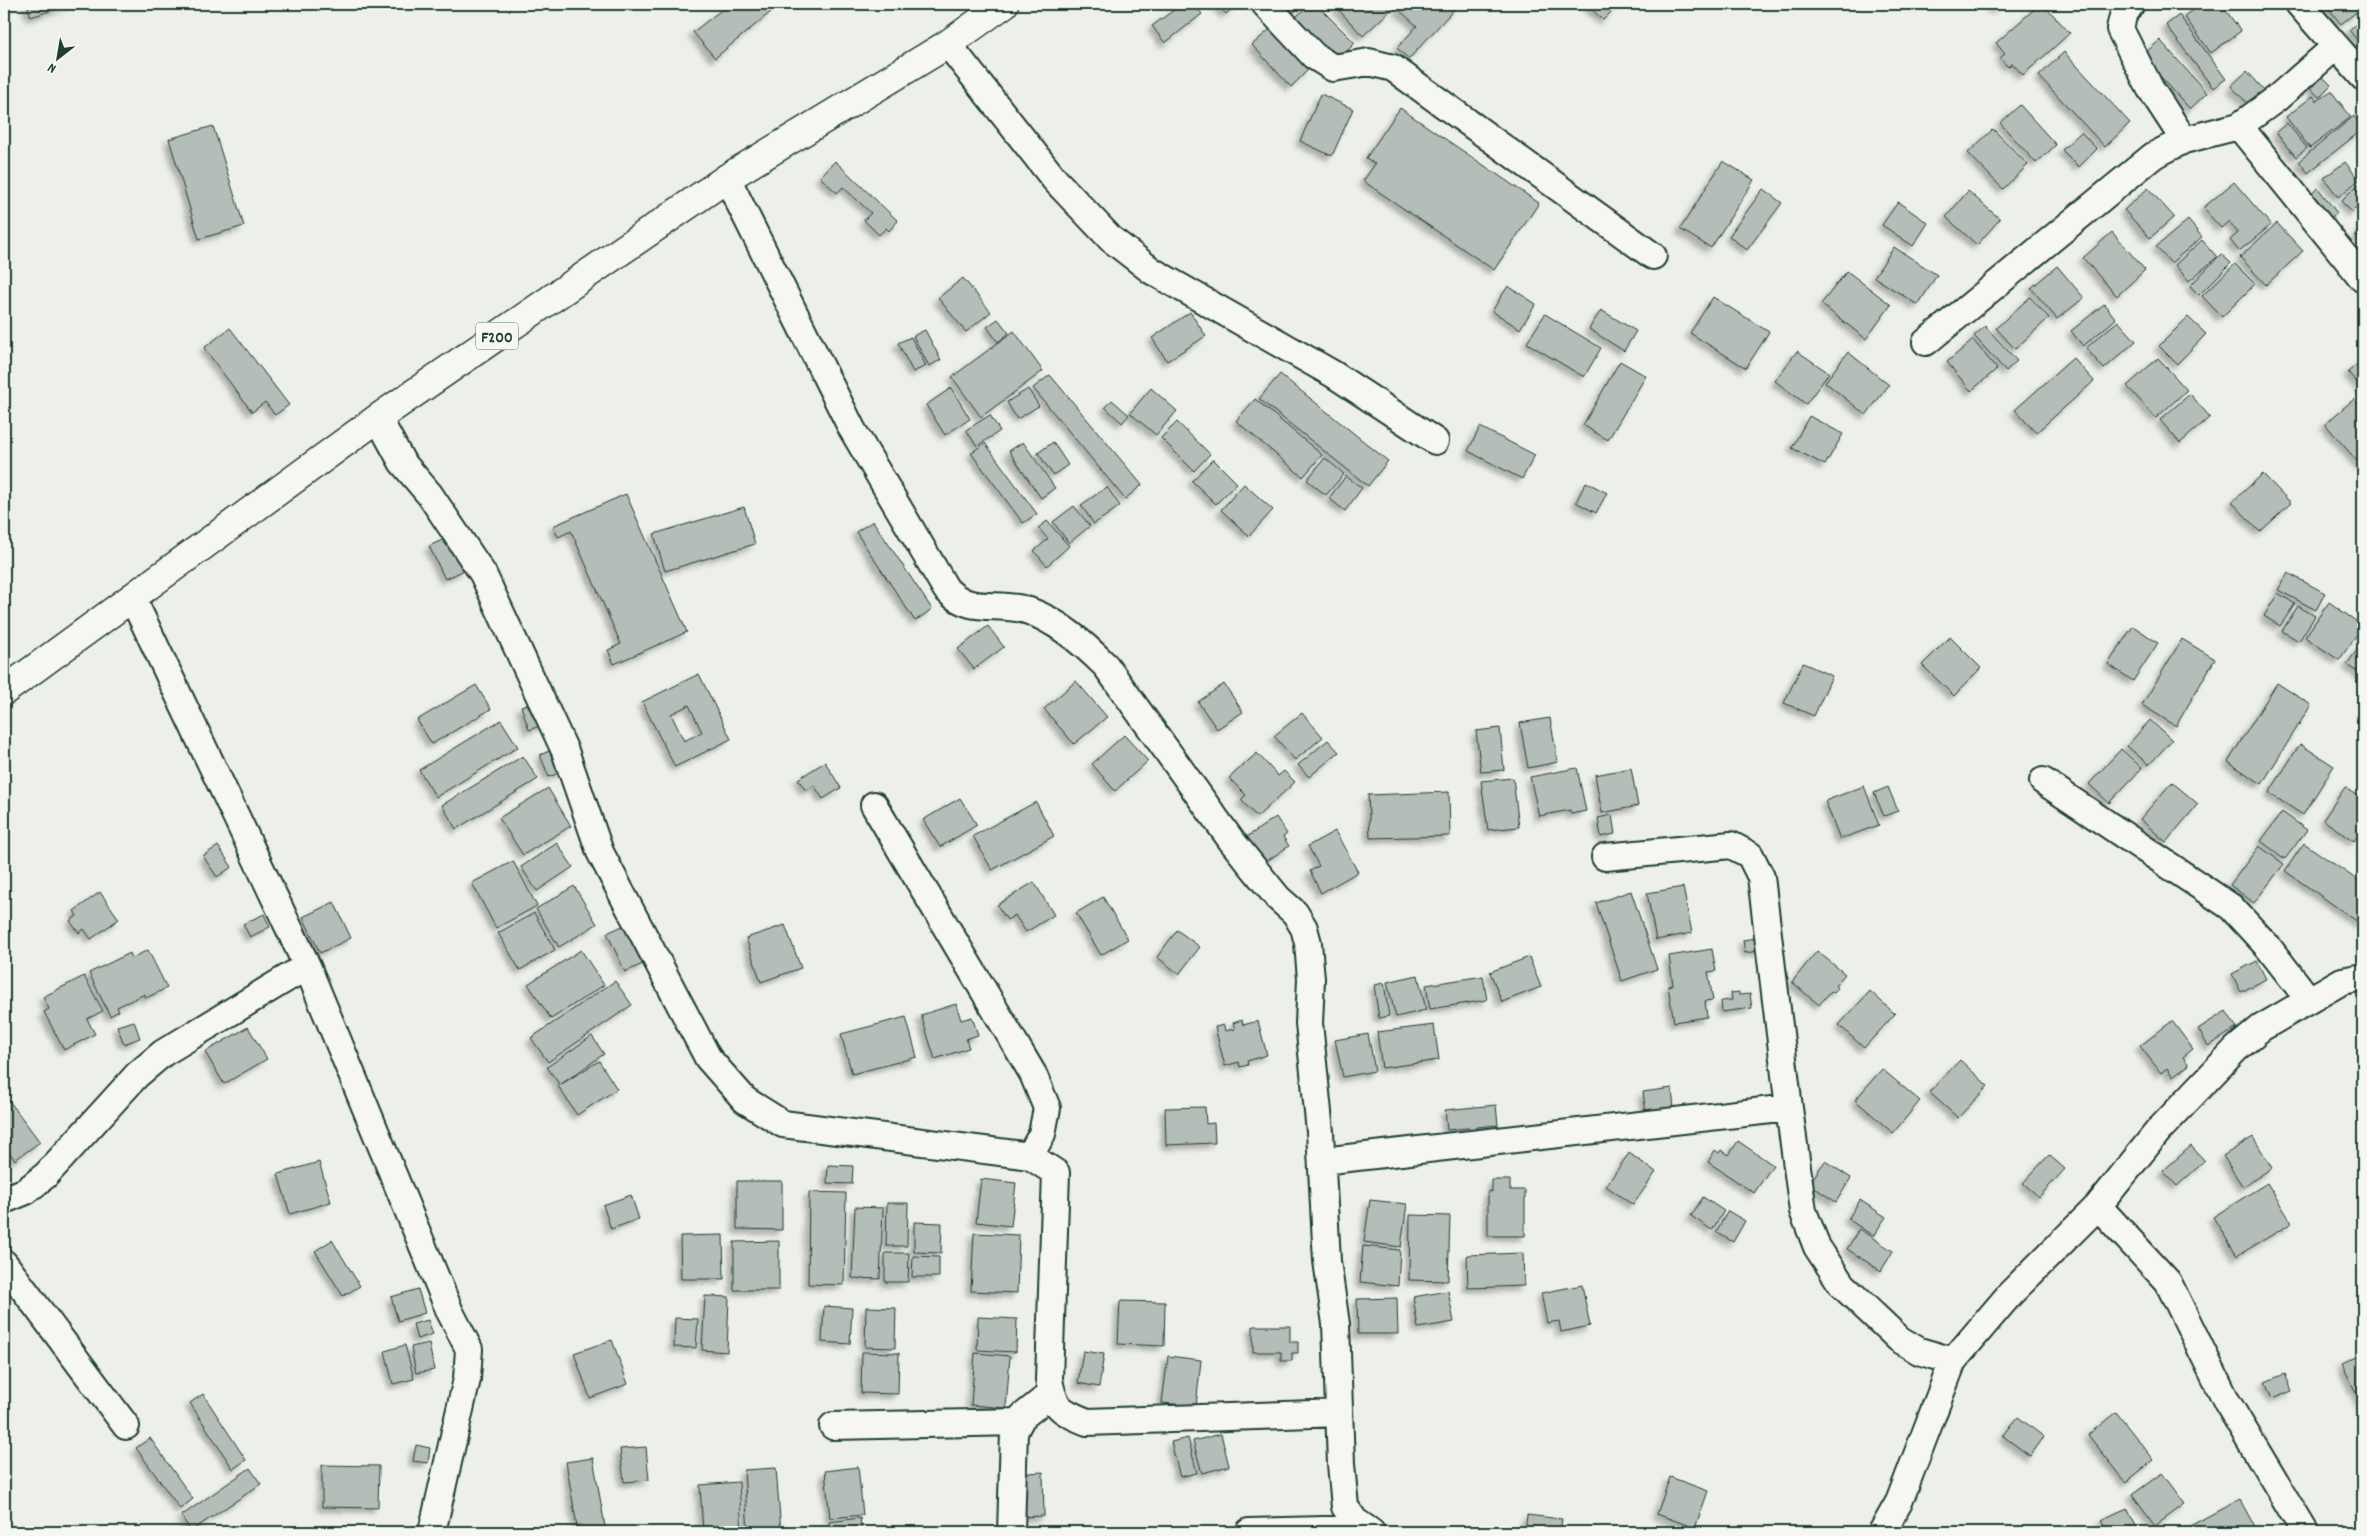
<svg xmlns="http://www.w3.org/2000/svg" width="2367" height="1536" font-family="Dekko,sans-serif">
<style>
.building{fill:#b4bdb8;stroke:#1f3d34;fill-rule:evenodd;filter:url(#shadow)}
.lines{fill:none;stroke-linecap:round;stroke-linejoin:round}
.street-casing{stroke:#1f3d34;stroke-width:30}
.primary-casing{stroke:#1f3d34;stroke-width:31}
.street{stroke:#f6f6f2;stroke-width:26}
.primary{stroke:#f6f6f2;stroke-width:28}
.labels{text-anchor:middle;stroke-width:4;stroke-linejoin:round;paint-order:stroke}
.shield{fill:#f6f6f2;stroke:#60746d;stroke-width:1}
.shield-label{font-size:16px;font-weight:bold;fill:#1f3d34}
</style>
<defs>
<filter id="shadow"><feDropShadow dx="-4.5" dy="4.5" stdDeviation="2.5" flood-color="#0004"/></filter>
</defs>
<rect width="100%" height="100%" fill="#edefea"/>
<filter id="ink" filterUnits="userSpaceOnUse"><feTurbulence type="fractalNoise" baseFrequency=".02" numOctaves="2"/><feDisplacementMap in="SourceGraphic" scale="10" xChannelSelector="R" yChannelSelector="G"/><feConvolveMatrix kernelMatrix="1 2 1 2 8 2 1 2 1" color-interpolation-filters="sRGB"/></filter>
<g filter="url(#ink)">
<path class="building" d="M27 4H72L31 17Z
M729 4H764L771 12 715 58 693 32Z
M1182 4H1194L1202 14 1165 43 1152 26Z
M1216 4H1237L1226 14Z
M1280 4H1302L1291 15Z
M1310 4H1316L1355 43 1335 63 1293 20Z
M1342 4H1391L1394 7 1363 36 1337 8Z
M1401 4H1456L1458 5 1409 59 1397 48 1417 26 1397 8Z
M1586 4H1619L1603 20Z
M1990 4H2002L1995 10Z
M2040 4H2043L2070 33 2023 75 2012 63 2008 67 2000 58 2005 54 1996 43Z
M2201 4H2221L2241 31 2211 53 2184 16Z
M2325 4H2363V7L2341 24Z
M2179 15 2226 79 2213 88 2166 25Z
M2363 19V45L2362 46 2349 30Z
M1270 29 1308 70 1291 87 1252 45Z
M2160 40 2207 93 2190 109 2142 56Z
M2064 52 2130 123 2105 147 2039 76Z
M2247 71 2266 92 2250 106 2231 86Z
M2322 76 2331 85 2319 97 2310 88Z
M2331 91 2351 117 2310 148 2286 117 2313 96 2317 101Z
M1321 94 1353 109 1332 156 1300 141Z
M2020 105 2056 145 2036 163 2000 123Z
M1400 108 1539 203 1494 270 1363 181 1375 164 1366 158Z
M2354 116 2363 129 2308 173 2299 161Z
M2287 123 2307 148 2296 157 2276 132Z
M213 126 244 226 199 239 169 139Z
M1993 129 2028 165 2003 189 1968 153Z
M2081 132 2097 149 2079 167 2062 150Z
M835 161 898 221 889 231 886 228 879 235 864 220 871 213 843 187 837 193 820 177Z
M1723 161 1754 180 1711 248 1680 229Z
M2345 162 2359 180 2338 197 2324 178Z
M2234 182 2271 225 2239 251 2230 240 2238 233 2229 221 2221 228 2203 208Z
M2358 184 2363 190V201L2352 212 2341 201Z
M2148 188 2174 217 2150 238 2124 210Z
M2318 188 2337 213 2325 222 2306 198Z
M1763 189 1782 203 1747 250 1729 236Z
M1968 191 2000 219 1977 245 1946 217Z
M1898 202 1928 223 1913 246 1882 225Z
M2188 220 2202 237 2171 263 2156 247Z
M2277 223 2303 251 2266 285 2240 257Z
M2363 226V242L2355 235Z
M2112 232 2145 270 2117 296 2083 258Z
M2202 240 2217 257 2189 281 2175 265Z
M1894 247 1937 275 1918 305 1874 277Z
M2221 254 2231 263 2199 295 2190 286Z
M2235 264 2255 284 2222 317 2202 296Z
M2057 266 2084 298 2057 319 2031 288Z
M1847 271 1891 305 1866 339 1821 304Z
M963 278 991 312 966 332 938 298Z
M1508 286 1536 304 1520 329 1492 311Z
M1713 297 1769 332 1746 368 1690 333Z
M2030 297 2049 318 2015 349 1996 328Z
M2104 304 2116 319 2083 346 2071 331Z
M1601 310 1636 331 1624 351 1589 329Z
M1190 312 1206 336 1167 361 1152 338Z
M1545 314 1601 348 1584 377 1527 343Z
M2188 317 2206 334 2177 364 2159 346Z
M998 319 1009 333 998 342 987 327Z
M2118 321 2136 341 2104 369 2086 348Z
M1985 326 2017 361 2006 371 1974 336Z
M230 328 289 405 275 415 265 402 252 412 204 348Z
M925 330 941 360 929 366 913 336Z
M1014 331 1043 371 981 417 952 377Z
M911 337 926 366 913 372 898 343Z
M1973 340 1997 369 1971 391 1947 362Z
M1797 351 1829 373 1806 404 1775 381Z
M1848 352 1889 385 1866 415 1825 382Z
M2073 358 2094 381 2036 433 2015 410Z
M2158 358 2187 390 2156 418 2127 386Z
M2363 359V389L2348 372Z
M1620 361 1646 376 1608 440 1583 425Z
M1280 374 1388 461 1368 486 1259 399Z
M1050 375 1142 485 1125 499 1033 388Z
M951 388 970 419 945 435 926 405Z
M1151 388 1177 411 1156 435 1130 413Z
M1028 389 1039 406 1017 419 1007 402Z
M2190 394 2210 417 2180 443 2160 420Z
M1255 399 1322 455 1303 477 1236 421Z
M2354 399 2363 410V468L2325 424Z
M1112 400 1129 415 1122 423 1105 407Z
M990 415 1000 431 977 446 966 430Z
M1809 416 1843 434 1825 465 1792 448Z
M1177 422 1210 454 1194 471 1161 438Z
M1480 427 1535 455 1522 479 1468 451Z
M1023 442 1055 488 1041 498 1009 451Z
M1053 442 1068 465 1053 475 1038 453Z
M985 443 1037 514 1023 523 971 453Z
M1325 458 1344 474 1326 495 1307 480Z
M1213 459 1237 483 1216 504 1192 481Z
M2263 474 2291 503 2260 532 2232 502Z
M1346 476 1362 488 1345 511 1329 498Z
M1586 482 1607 493 1596 513 1576 502Z
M1244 484 1273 510 1249 536 1221 510Z
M1107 487 1120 506 1094 524 1081 505Z
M626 494 687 632 614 664 608 650 621 644 571 531 558 537 553 526Z
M1074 506 1090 526 1069 543 1053 522Z
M744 507 755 544 665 571 654 534Z
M873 521 932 609 915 621 856 532Z
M1047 521 1069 546 1047 566 1034 551 1048 539 1038 528Z
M449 537 465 570 445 579 429 546Z
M2288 573 2325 593 2316 610 2278 590Z
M2278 593 2295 604 2280 626 2264 616Z
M2329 602 2363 626 2339 660 2305 637Z
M2298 606 2315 616 2299 641 2282 631Z
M988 626 1004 647 974 669 958 649Z
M2133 626 2158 643 2133 681 2108 664Z
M1950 637 1981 668 1954 696 1922 665Z
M2182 639 2215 659 2176 726 2142 705Z
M2363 642V676L2347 664Z
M1803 663 1832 676 1814 716 1784 703Z
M699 674 731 739 675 767 642 702ZM689 705 702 732 684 741 671 714Z
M1076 681 1107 717 1074 744 1044 709Z
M2277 683 2311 705 2262 784 2228 762Z
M1224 684 1243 712 1217 729 1198 702Z
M476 685 491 709 432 744 417 720Z
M537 701 545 724 529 730 521 706Z
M1302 713 1323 737 1295 760 1274 736Z
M1550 718 1558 762 1528 768 1520 723Z
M501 720 518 747 436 797 419 770Z
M2150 720 2172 740 2149 765 2127 746Z
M1500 728 1504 770 1481 772 1476 731Z
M1124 735 1148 761 1115 791 1092 764Z
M1328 740 1339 752 1309 777 1298 765Z
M2300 744 2334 766 2303 815 2269 793Z
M554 749 563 771 549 777 540 755Z
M2121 749 2142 768 2109 803 2089 784Z
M1257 753 1278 776 1284 771 1295 782 1257 817 1241 800 1246 795 1229 778Z
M523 756 538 779 456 829 442 805Z
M825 762 841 788 823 799 814 785 806 791 798 779Z
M1577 768 1586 811 1571 814 1570 810 1539 816 1530 777Z
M1631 768 1638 806 1602 813 1595 775Z
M1513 778 1519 827 1488 830 1481 781Z
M2172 782 2198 804 2166 842 2140 819Z
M1864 786 1879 825 1840 839 1825 801Z
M1888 787 1898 811 1884 816 1874 793Z
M2345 787 2363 799V828L2354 841 2323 820Z
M548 788 571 826 523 855 499 818Z
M1449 792 1450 836 1370 838 1368 795Z
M960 798 977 825 940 847 923 820Z
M1036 802 1054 836 992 870 973 836Z
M2282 812 2307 830 2285 859 2261 841Z
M1612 815 1615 834 1601 837 1598 818Z
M1276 817 1287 834 1283 837 1289 846 1264 863 1247 837Z
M1335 831 1358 872 1321 893 1310 871 1319 866 1308 846Z
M557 843 573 867 537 891 521 867Z
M2304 843 2363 884V920L2361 924 2285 871Z
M218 846 232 867 217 877 203 856Z
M2259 846 2284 864 2254 903 2230 885Z
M513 861 537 906 496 928 472 883Z
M1034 882 1054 915 1026 932 1015 915 1007 920 997 905Z
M574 886 597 924 559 947 536 909Z
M1683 887 1692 933 1656 940 1647 893Z
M1631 891 1657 969 1622 981 1596 903Z
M100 892 119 919 91 939 84 929 79 933 70 921 77 916 74 911Z
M1103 897 1128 939 1101 955 1076 913Z
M334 902 351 938 320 953 303 917Z
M534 913 555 950 520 970 498 933Z
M264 914 270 927 250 937 243 924Z
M627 924 645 963 625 972 607 933Z
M785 925 801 968 761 982 746 938Z
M1177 930 1200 947 1179 974 1157 957Z
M1762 937 1764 950 1745 953 1743 940Z
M1712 949 1716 971 1708 972 1713 1000 1705 1001 1707 1017 1674 1022 1668 986 1673 985 1669 956Z
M148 950 167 988 146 998 145 994 117 1007 119 1011 110 1016 89 973 130 953 132 958Z
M581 950 604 985 551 1019 528 984Z
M1817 951 1845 974 1835 986 1838 988 1834 993 1831 991 1819 1005 1792 982Z
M1529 957 1541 987 1502 1002 1490 972Z
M2257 961 2266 979 2241 992 2232 974Z
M1418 975 1426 1010 1396 1017 1387 982Z
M84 976 103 1011 87 1019 95 1034 64 1050 44 1012 49 1009 43 997Z
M1483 976 1487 1000 1430 1009 1426 985Z
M615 981 632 1005 548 1062 531 1038Z
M1384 983 1389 1016 1379 1018 1374 985Z
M1870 991 1895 1014 1864 1048 1839 1025Z
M1739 992V995L1750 994 1752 1008 1722 1012 1721 1001 1732 1000 1731 993Z
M956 1004 961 1020 972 1017 978 1035 966 1039 969 1048 935 1059 921 1015Z
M2226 1011 2237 1028 2208 1046 2198 1029Z
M906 1017 917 1057 852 1074 841 1034Z
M1242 1020 1243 1025 1258 1021 1267 1055 1247 1061 1248 1065 1240 1067 1239 1062 1225 1066 1215 1027 1224 1025 1225 1031 1235 1029 1233 1023Z
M134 1021 140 1038 124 1044 117 1026Z
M2172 1021 2193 1049 2183 1057 2189 1065 2173 1077 2167 1068 2161 1073 2140 1046Z
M1434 1025 1439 1060 1382 1068 1377 1032Z
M248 1027 267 1059 224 1084 205 1052Z
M1368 1034 1375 1071 1343 1077 1335 1040Z
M592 1036 604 1054 560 1085 547 1067Z
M1960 1060 1988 1086 1958 1118 1929 1092Z
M599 1061 617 1089 577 1115 558 1086Z
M1882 1069 1920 1101 1893 1133 1855 1100Z
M1672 1088 1674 1109 1646 1112 1643 1092Z
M4 1094 40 1142 15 1160 4 1145Z
M1496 1105 1498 1125 1447 1130 1445 1110Z
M1205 1107 1206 1124 1214 1123 1215 1143 1166 1145 1165 1108Z
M2253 1137 2272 1168 2243 1187 2223 1156Z
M1738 1141 1773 1165 1754 1193 1708 1162 1715 1150 1719 1153 1721 1150 1729 1155Z
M2191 1146 2205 1161 2177 1186 2163 1171Z
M1629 1153 1656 1172 1633 1205 1606 1186Z
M2049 1155 2065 1169 2039 1197 2023 1183Z
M1825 1161 1851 1178 1836 1202 1809 1184Z
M319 1162 331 1202 290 1214 278 1174Z
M828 1165 853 1166 852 1184 827 1183Z
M981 1179 1016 1183 1011 1226 976 1222Z
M1492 1180H1510V1190H1525V1236H1488V1191L1492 1192Z
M737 1181H782V1230L737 1229Z
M2267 1183 2292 1223 2237 1256 2213 1217Z
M809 1192 846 1193 844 1285 808 1284Z
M631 1195 639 1219 611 1229 603 1205Z
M1703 1197 1724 1211 1712 1230 1691 1216Z
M1370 1200 1407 1204 1401 1247 1364 1242Z
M1860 1200 1886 1217 1873 1236 1848 1219Z
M887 1203H908L907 1246H886Z
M855 1207 883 1208 880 1279 852 1278Z
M1728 1211 1745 1221 1733 1242 1716 1232Z
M1410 1215 1450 1216 1448 1281 1409 1280Z
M914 1222 942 1223 941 1253 914 1252Z
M1859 1229 1893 1251 1881 1271 1847 1249Z
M974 1233 1019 1235 1017 1293 971 1291Z
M723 1235 724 1279H681L680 1236Z
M332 1240 360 1286 343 1296 315 1251Z
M779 1241V1290H734V1242Z
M1363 1246 1400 1250 1398 1286 1360 1282Z
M885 1253H909L908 1282H885Z
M1523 1253 1524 1286 1468 1288 1467 1255Z
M913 1256 939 1257V1277H912Z
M1582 1285 1590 1326 1561 1332 1559 1321 1547 1323 1541 1293Z
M418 1289 425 1313 398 1321 391 1297Z
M1448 1291 1454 1322 1418 1328 1413 1297Z
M705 1296 729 1297 727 1352 702 1350Z
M1397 1298 1398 1334H1358L1357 1299Z
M1120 1301 1165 1302 1164 1346 1118 1344Z
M824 1306 852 1308 850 1344 822 1342Z
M866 1307 896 1308 895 1348 865 1347Z
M978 1317 1017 1319 1016 1352 977 1350Z
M675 1318 698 1319 696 1348 674 1347Z
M428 1320 433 1334 417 1339 413 1324Z
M1253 1326H1290V1342H1298V1353H1292V1361H1281V1352H1253Z
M612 1340 628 1384 590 1398 574 1353Z
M429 1343 434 1370 416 1373 411 1347Z
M405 1345 414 1379 393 1384 385 1351Z
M1083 1351 1104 1354 1099 1387 1078 1383Z
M862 1352 899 1353 898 1394 861 1393Z
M975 1353 1010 1356 1006 1408 971 1405Z
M2363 1354V1407L2342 1364Z
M1168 1356 1201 1360 1196 1406 1162 1403Z
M2285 1374 2292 1391 2272 1399 2265 1382Z
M203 1394 246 1460 233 1469 190 1403Z
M2116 1412 2154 1460 2126 1482 2088 1435Z
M2018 1417 2044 1437 2030 1456 2003 1436Z
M1221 1434 1229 1466 1202 1473 1193 1441Z
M150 1438 193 1499 180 1509 136 1448Z
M1188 1438 1197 1473 1180 1477 1171 1442Z
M416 1445 430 1448 428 1463 413 1461Z
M646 1447 649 1480 624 1482 620 1449Z
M593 1458 606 1532H578L566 1462Z
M322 1465 379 1466 378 1508 322 1507Z
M858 1467 863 1515 830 1518 825 1471Z
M250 1468 261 1484 191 1531 181 1516Z
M776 1468 781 1532H748L744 1470Z
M1043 1472 1044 1516 1016 1517 1014 1474Z
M2162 1473 2185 1504 2155 1526 2132 1495Z
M1670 1477 1708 1491 1695 1528 1657 1514Z
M739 1482 742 1532H703L700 1485Z
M2240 1499 2258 1532H2193L2190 1526Z
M2127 1508 2139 1532H2107L2101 1520Z
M1527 1515 1562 1519 1560 1532H1525Z
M860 1518 862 1532H830L829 1522Z
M1708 1526 1720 1532H1705Z"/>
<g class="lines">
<g class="street-casing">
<path id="street" d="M1265 4 1314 56 1333 68 1369 62 1393 68 1653 256
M2131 4 2123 16 2120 29 2150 88 2184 140
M2299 4 2363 77
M948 44 1055 180 1111 239 1152 271 1333 374 1435 441
M2239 126 2363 279
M727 178 852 429 946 589C971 616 998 600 1029 611 1058 621 1084 644 1106 666L1231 840 1278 898 1295 913 1304 928 1308 943 1311 979 1309 1023 1320 1132 1327 1261 1336 1324 1341 1464 1345 1507 1355 1521 1371 1532
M1926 342 2153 156 2184 140 2239 126 2276 99 2335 47
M378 418 402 462 430 495 483 574 565 751 600 852 708 1058 745 1100 783 1124 1030 1156 1056 1173 1049 1379C1054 1409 1061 1411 1087 1422L1339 1413
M132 597 307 966 450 1312 469 1349 467 1379 432 1532
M2043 781 2231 907 2268 947 2309 1000
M874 805 1033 1074 1047 1108 1042 1134 1030 1156
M1605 857 1731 845 1750 855 1761 877 1789 1108 1803 1211 1817 1247 1842 1285 1899 1339 1919 1351 1953 1361
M1322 1161 1789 1108
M4 1200 26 1191 46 1175 137 1075 163 1053 307 966
M2098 1206 2168 1282 2227 1402 2305 1532
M4 1263 126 1426
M833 1426 1019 1422
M1011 1532 1014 1432 1022 1417 1052 1393
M1249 1532 1364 1529
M1882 1532 1899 1502 1953 1361 2010 1294 2098 1206 2159 1130 2236 1049 2261 1028 2342 981 2363 977"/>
</g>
<g class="primary-casing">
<path id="primary" d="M4 691 378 418 727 178 948 44 1004 4"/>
</g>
<use href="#street" class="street"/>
<use href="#primary" class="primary"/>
</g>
</g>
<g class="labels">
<rect class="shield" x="476" y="322.5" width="42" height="27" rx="4"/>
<g class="shield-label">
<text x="497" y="342">F200</text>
</g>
</g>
<rect width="2367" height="1536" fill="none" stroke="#f6f6f2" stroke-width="20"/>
<rect x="10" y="10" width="2347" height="1516" fill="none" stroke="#1f3d34" stroke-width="2" filter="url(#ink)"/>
<g transform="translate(58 58) rotate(211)" stroke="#f6f6f2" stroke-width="4" paint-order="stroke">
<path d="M0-4L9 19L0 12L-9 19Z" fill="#1f3d34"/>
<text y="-8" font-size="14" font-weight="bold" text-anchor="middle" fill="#1f3d34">N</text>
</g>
</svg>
